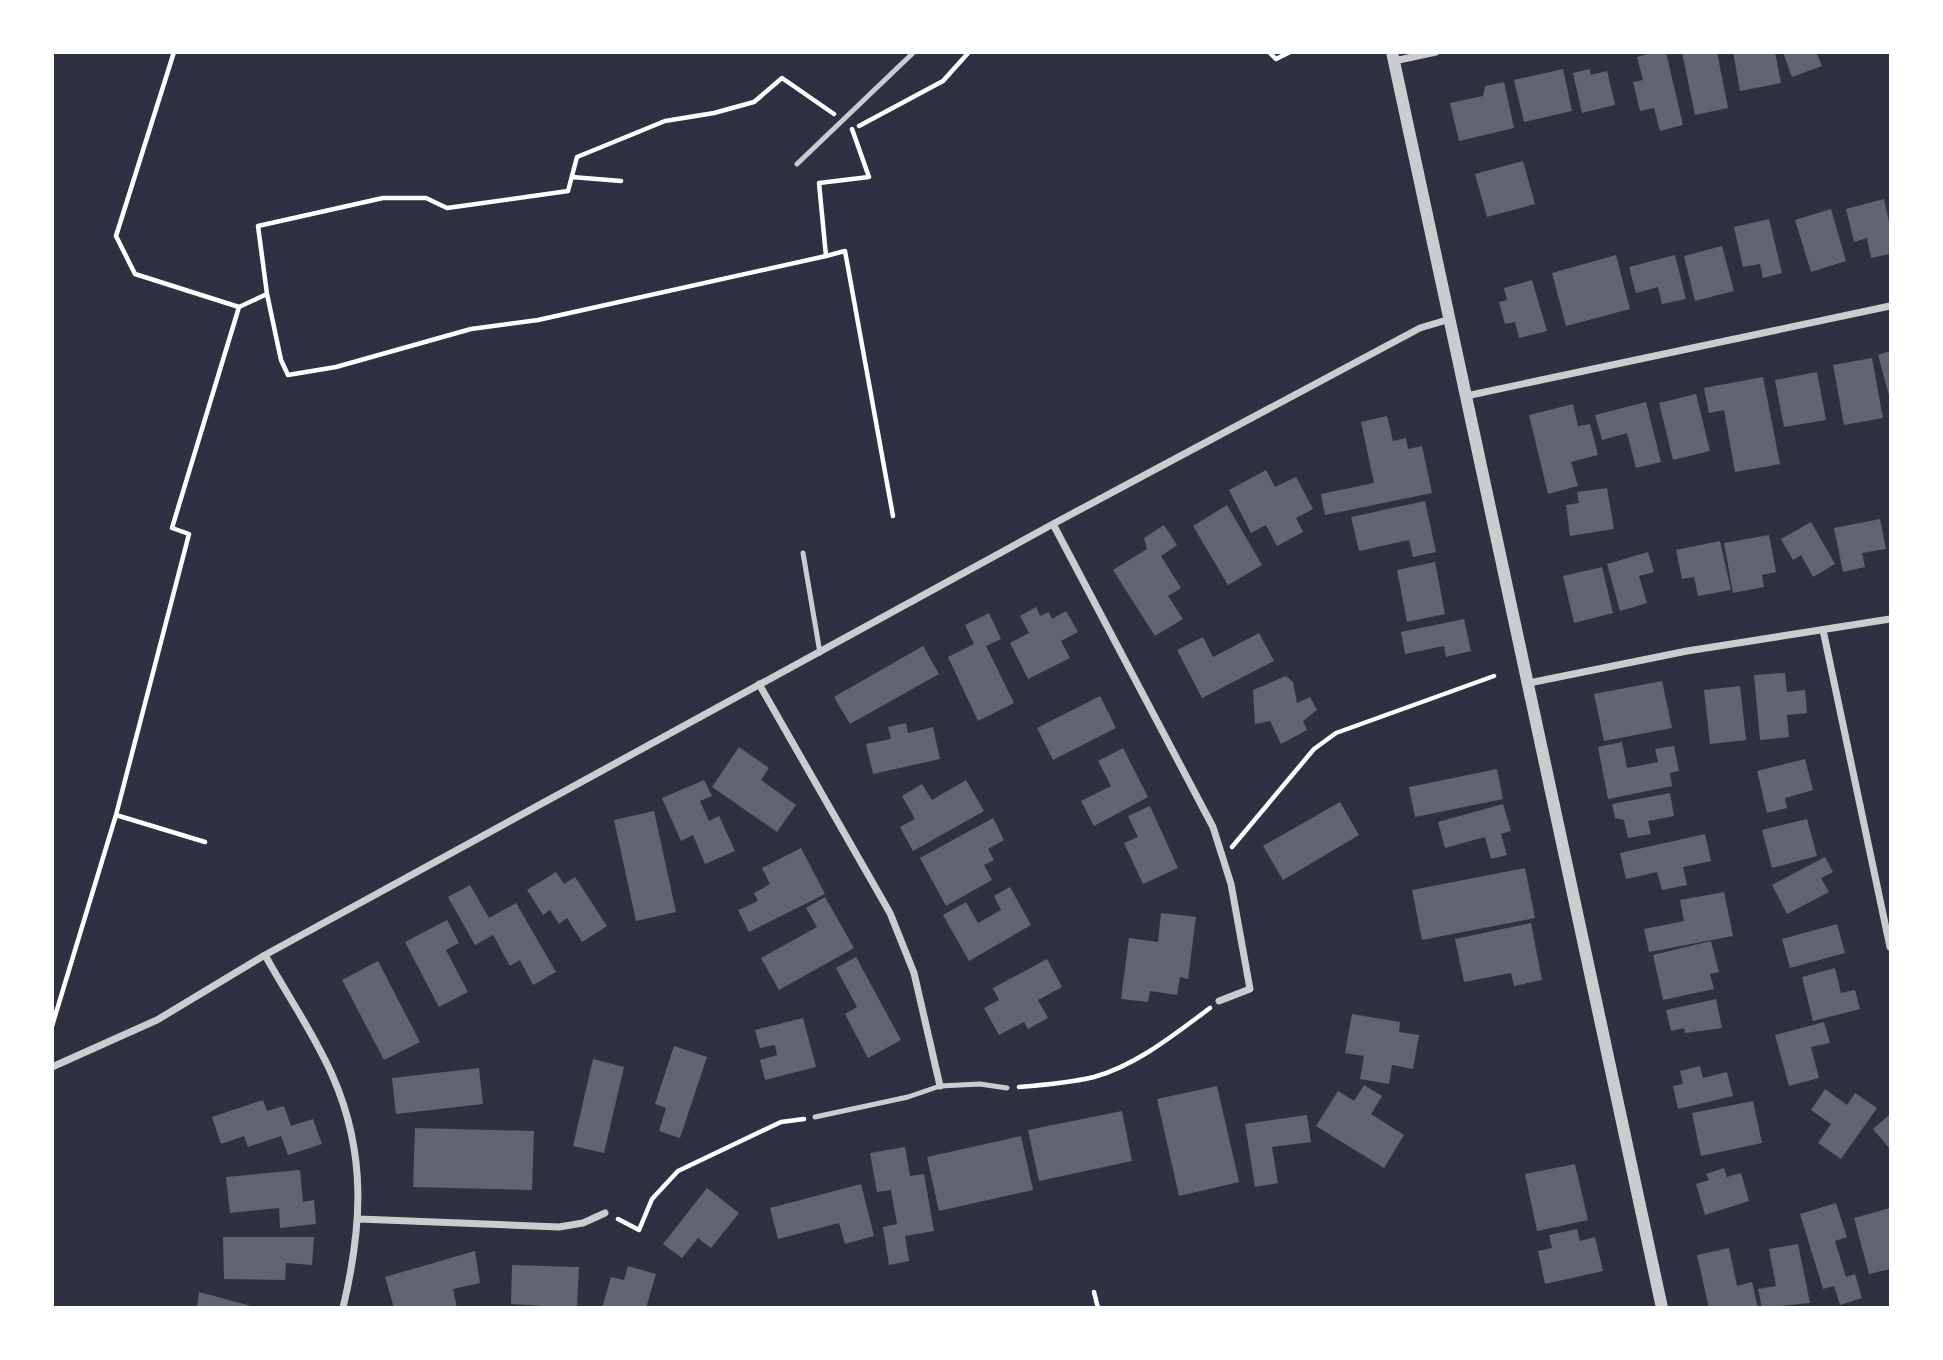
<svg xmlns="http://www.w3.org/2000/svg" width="1943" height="1360" font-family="Arial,sans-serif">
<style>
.building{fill:#626471}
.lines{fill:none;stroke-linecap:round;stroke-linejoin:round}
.path{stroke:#fff;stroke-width:4.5}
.service{stroke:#caccd0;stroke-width:5}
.minor{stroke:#caccd0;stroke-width:7}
.tertiary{stroke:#caccd0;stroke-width:12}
</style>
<rect width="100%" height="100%" fill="#2d3142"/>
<path class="building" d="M1654 52H1666L1683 125 1660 131 1654 108 1640 111 1633 82 1643 80 1637 57Z
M1682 52H1717L1728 108 1695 115Z
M1733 52H1775L1781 83 1740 91Z
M1783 52H1816L1822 66 1792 77Z
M1563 69 1572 111 1524 122 1514 80Z
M1590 69 1591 75 1607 71 1615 105 1582 113 1573 73Z
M1504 82 1514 128 1459 141 1450 103 1483 96 1485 86Z
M1523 161 1535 204 1487 217 1475 174Z
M1884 199 1890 226V254L1871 258 1867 238 1854 242 1846 209Z
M1831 209 1846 261 1811 272 1795 220Z
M1769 219 1782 273 1763 278 1760 264 1743 267 1734 227Z
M1722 246 1734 291 1695 301 1684 256Z
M1616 255 1630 309 1566 326 1552 273Z
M1675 255 1686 299 1662 304 1658 287 1636 293 1629 267Z
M1532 280 1547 331 1519 338 1515 322 1505 324 1499 302 1507 300 1504 288Z
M1890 351V399L1878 355Z
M1872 358 1883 418 1844 425 1833 365Z
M1817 372 1826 420 1784 427 1775 380Z
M1763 377 1780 464 1735 472 1724 410 1709 413 1704 388Z
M1696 394 1710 451 1673 460 1659 403Z
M1646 402 1661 462 1636 468 1627 433 1602 440 1595 415Z
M1573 404 1578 426 1590 424 1598 455 1571 462 1578 486 1548 494 1529 415Z
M1387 416 1393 441 1406 438 1408 449 1422 446 1432 493 1325 515 1321 494 1374 483 1361 422Z
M1266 470 1275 487 1296 477 1313 509 1296 518 1303 532 1277 546 1266 525 1251 533 1229 490Z
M1607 488 1614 529 1570 536 1566 505 1579 503 1577 492Z
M1425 501 1436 552 1413 557 1409 540 1359 551 1351 517Z
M1227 505 1262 565 1228 585 1193 526Z
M1880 519 1886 549 1862 553 1865 567 1843 572 1834 528Z
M1811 522 1835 564 1813 577 1801 555 1793 560 1781 539Z
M1164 525 1177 545 1161 556 1181 588 1168 596 1183 619 1155 636 1113 570 1147 549 1144 538Z
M1769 535 1776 572 1762 575 1764 587 1733 593 1724 543Z
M1720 541 1731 590 1698 596 1694 577 1682 579 1676 550Z
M1648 552 1654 572 1639 576 1647 603 1620 611 1607 564Z
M1435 562 1445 614 1407 622 1397 570Z
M1602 567 1613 613 1574 623 1563 576Z
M1036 607 1040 616 1049 612 1052 619 1066 611 1078 632 1061 641 1070 658 1028 679 1010 643 1029 633 1020 616Z
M989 613 1001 639 986 646 1014 703 978 721 948 657 974 644 965 625Z
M1464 619 1471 651 1446 657 1444 646 1405 654 1401 632Z
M1259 633 1274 661 1202 698 1177 650 1203 637 1213 657Z
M923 646 939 674 850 724 834 697Z
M1785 673 1787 692 1805 690 1807 713 1787 715 1789 737 1760 740 1754 675Z
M1286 676 1293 682 1297 703 1310 697 1317 710 1303 721 1307 730 1281 744 1270 721 1255 724 1253 690Z
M1662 681 1672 728 1604 741 1594 694Z
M1740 686 1746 740 1710 744 1704 690Z
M1100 696 1116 728 1053 760 1037 728Z
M906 723 908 733 933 727 940 759 873 774 866 744 891 739 888 727Z
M1622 742 1627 768 1658 762 1655 749 1674 746 1679 771 1670 773 1672 786 1608 799 1598 747Z
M739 747 769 768 761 780 796 805 777 832 712 787Z
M1123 748 1148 797 1094 826 1081 801 1111 786 1098 761Z
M1805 759 1813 790 1785 798 1787 808 1767 813 1757 771Z
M1497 769 1503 799 1415 817 1409 787Z
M704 780 712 796 700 801 709 821 719 816 735 851 705 864 693 835 681 841 662 798Z
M966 780 984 811 913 851 900 827 915 819 902 796 922 784 932 800Z
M1670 793 1674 816 1648 821 1651 834 1628 838 1624 820 1615 818 1612 804Z
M1340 802 1359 835 1283 880 1263 846Z
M1503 804 1511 831 1501 834 1507 855 1491 859 1485 837 1445 848 1438 822Z
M1150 806 1178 868 1143 884 1124 843 1138 837 1128 816Z
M654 811 676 912 636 921 614 820Z
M993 818 1004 840 988 849 994 860 984 865 992 880 946 906 920 858Z
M1807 819 1817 856 1772 868 1762 830Z
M1705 834 1711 861 1683 867 1687 885 1662 890 1657 872 1626 879 1620 853Z
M801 848 825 894 749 932 738 910 758 901 754 893 770 884 762 868Z
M1825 857 1833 872 1821 878 1829 892 1787 914 1772 885Z
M1525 868 1535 918 1422 940 1412 890Z
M556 872 564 884 575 877 607 926 582 942 567 918 559 924 550 910 543 915 527 890Z
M470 885 489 918 516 903 556 972 533 985 520 960 510 966 493 935 475 945 448 897Z
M1010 887 1031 925 969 961 943 915 966 902 978 923 1001 910 994 896Z
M1724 892 1733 936 1649 952 1644 929 1684 921 1680 900Z
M825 897 854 948 779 990 761 958 817 927 806 908Z
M1161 913 1196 917 1188 979 1180 977 1177 995 1150 991 1148 1002 1121 999 1129 938 1158 942Z
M447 920 459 943 446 950 468 992 439 1007 405 942Z
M1531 923 1542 980 1514 986 1511 973 1464 982 1455 939Z
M1837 924 1845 953 1790 968 1782 939Z
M1711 941 1719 972 1710 974 1714 989 1663 1000 1653 955Z
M856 957 901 1040 868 1058 845 1014 857 1007 836 968Z
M1047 959 1062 987 1038 1000 1048 1018 1028 1029 1024 1022 999 1035 984 1008 999 1000 993 988Z
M378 961 420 1042 384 1060 342 980Z
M1835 968 1841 993 1855 990 1860 1009 1813 1021 1802 977Z
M1716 999 1722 1028 1685 1033 1684 1028 1671 1031 1666 1010Z
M1352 1014 1400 1022 1399 1032 1419 1035 1413 1069 1392 1065 1389 1084 1360 1079 1364 1056 1345 1053Z
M803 1018 816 1067 765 1080 760 1060 777 1055 775 1045 760 1048 755 1030Z
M1824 1022 1830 1043 1811 1047 1819 1078 1789 1086 1775 1035Z
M674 1046 707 1057 680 1138 659 1131 666 1108 655 1104Z
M593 1059 624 1067 604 1153 573 1146Z
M1700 1066 1703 1078 1727 1072 1733 1096 1678 1109 1673 1086 1683 1084 1680 1071Z
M479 1068 483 1104 396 1114 392 1078Z
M1364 1085 1382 1096 1371 1114 1404 1135 1384 1168 1316 1126 1338 1091 1354 1101Z
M1217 1086 1239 1182 1179 1196 1157 1099Z
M1825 1089 1847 1105 1855 1093 1877 1108 1841 1159 1818 1143 1831 1124 1811 1110Z
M263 1100 267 1111 284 1106 291 1126 313 1119 322 1144 288 1155 281 1136 248 1147 244 1136 221 1144 212 1117Z
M1753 1101 1762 1143 1701 1156 1692 1113Z
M1122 1111 1132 1161 1039 1181 1028 1130Z
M1890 1114V1149L1873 1129Z
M1307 1115 1311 1142 1272 1147 1278 1183 1255 1187 1245 1124Z
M415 1128 534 1131 532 1190 413 1187Z
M1021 1136 1033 1190 939 1211 927 1157Z
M905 1147 910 1176 924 1174 934 1231 905 1236 909 1261 889 1265 883 1227 897 1224 891 1190 877 1192 870 1153Z
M1575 1164 1588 1220 1537 1231 1525 1174Z
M1724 1168 1727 1177 1741 1173 1749 1201 1705 1215 1696 1184 1709 1180 1706 1174Z
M300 1170 303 1202 314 1200 316 1224 280 1228 279 1208 230 1213 226 1177Z
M861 1184 874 1236 845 1244 839 1223 778 1239 770 1208Z
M707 1188 739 1213 711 1248 698 1238 682 1258 663 1244Z
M1836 1203 1847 1237 1835 1241 1846 1277 1855 1274 1862 1298 1840 1305 1834 1286 1823 1289 1800 1214Z
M1890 1208V1269L1869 1274 1854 1218Z
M1577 1229 1580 1241 1595 1237 1603 1271 1545 1284 1538 1251 1552 1248 1549 1235Z
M223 1237H314L312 1265 286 1263 285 1280 224 1279Z
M1798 1244 1810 1303 1762 1308 1758 1289 1776 1286 1769 1249Z
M1729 1248 1737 1286 1752 1282 1758 1308H1709L1697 1255Z
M475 1251 480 1283 453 1289 457 1308H394L385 1277Z
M512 1265 579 1267 577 1308 511 1304Z
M628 1266 656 1274 646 1308H602L611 1277 624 1280Z
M199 1292 255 1307V1308H197Z"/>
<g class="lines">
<path class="path" d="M174 52 116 236 135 274 239 307
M1269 52 1276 59 1290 52
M859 126 943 81 969 52
M852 129 869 177 819 183 826 256 845 251 893 516
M572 177 621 181
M267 294 281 360 288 375 336 367 471 329 538 320 826 256
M116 815 205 842
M1232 847 1314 749 1336 733 1494 676
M52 1026 116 815 189 534 172 528 239 307 267 294 258 226 383 198H426L447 208 568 191 577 157 665 121 714 113 754 102 782 78 834 114
M1019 1087C1044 1085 1069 1083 1094 1077 1137 1065 1175 1034 1210 1008
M618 1219 639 1230 652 1199 678 1171 781 1122 804 1119
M1094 1292 1098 1308"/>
<path class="service" d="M797 164 914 52
M803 553 820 653
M815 1117 908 1097 940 1086 980 1084 1007 1088"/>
<path class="minor" d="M1394 61 1436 52
M1466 396 1890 306
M1053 524 1213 827 1231 884 1250 989 1219 1001
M1823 630 1890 947
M1529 683 1687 651 1890 619
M759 684 890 913 914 973 940 1086
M265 955C287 995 315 1035 333 1077 367 1155 362 1227 343 1308
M52 1067 157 1020 265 955 1053 524 1420 328 1450 319
M359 1219 559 1227 583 1223 605 1213"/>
<path class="tertiary" d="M1392 52 1662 1308"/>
</g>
<rect width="1943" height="1360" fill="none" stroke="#ffffff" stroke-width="108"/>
</svg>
